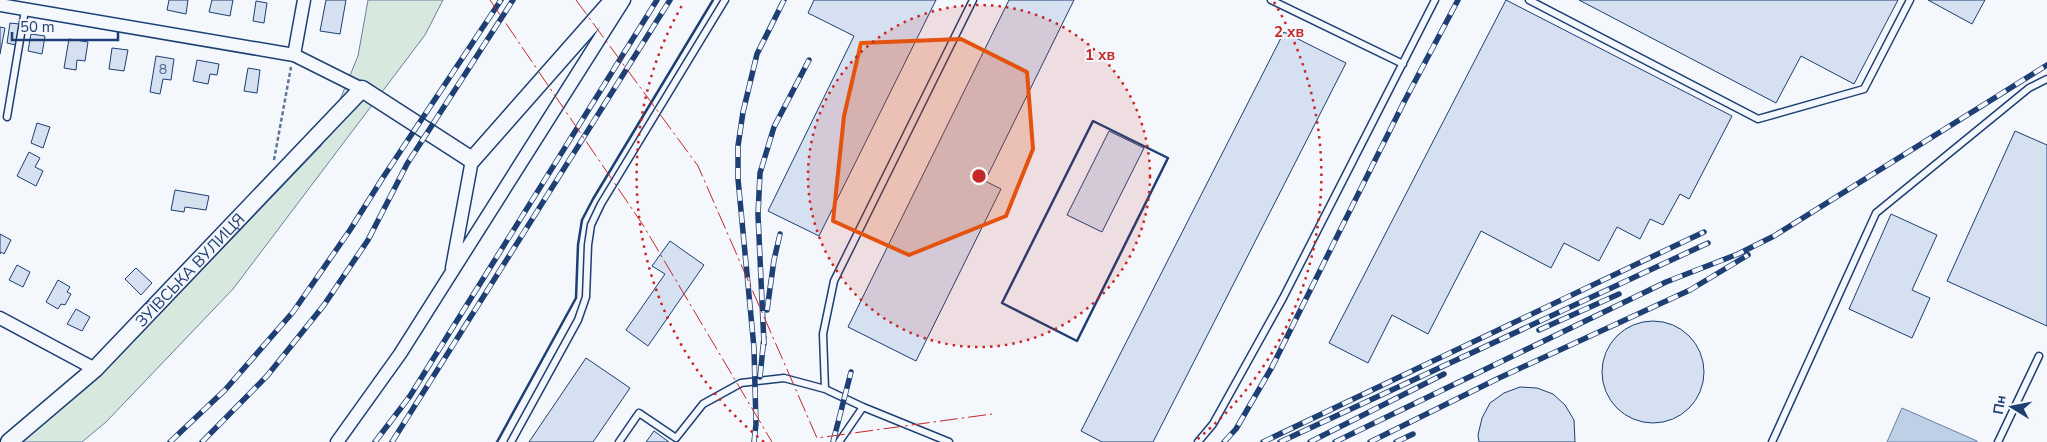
<svg xmlns="http://www.w3.org/2000/svg" width="2047" height="442" font-family="'Nunito Sans',sans-serif">
<style>
.green{fill:#d7e8df;stroke:#687fa3}
.water{fill:#bed0e5;stroke:#687fa3}
.building{fill:#d5e0f0;stroke:#1d3f73}
.lines{fill:none;stroke-linecap:round;stroke-linejoin:round}
.service-casing{stroke:#1d3f73;stroke-width:9}
.minor-casing{stroke:#1d3f73;stroke-width:15}
.tertiary-casing{stroke:#1d3f73;stroke-width:19}
.path{stroke:#5e769c;stroke-width:2.5;stroke-dasharray:4 2.5;stroke-linecap:butt}
.service{stroke:#f4f7fb;stroke-width:6}
.minor{stroke:#f4f7fb;stroke-width:12}
.tertiary{stroke:#f4f7fb;stroke-width:16}
.rail-casing{stroke:#1d3f73;stroke-width:5.5}
.rail{stroke:#f4f7fb;stroke-width:4;stroke-dasharray:11;stroke-linecap:butt}
.wall{stroke:#1d3f73;stroke-width:2.5}
.power{stroke:#c62828;stroke-width:1;stroke-dasharray:18 4 2.5 4;stroke-linecap:butt}
.marked{fill:#e8590c;fill-opacity:0.2;stroke:#e8590c;stroke-width:4;stroke-linejoin:round}
.ring{fill:none;stroke:#c62828;stroke-width:2.5;stroke-dasharray:2.5 5}
.labels{text-anchor:middle;stroke-width:4;stroke-linejoin:round;paint-order:stroke}
.number-label{font-size:14px;fill:#4b6792}
.street-label{font-size:16px;fill:#1d3f73;stroke:#f4f7fb}
.centre{fill:#c62828;stroke:#f4f7fb;stroke-width:2.5}
.ring-label{font-size:15px;text-anchor:middle;font-weight:bold;fill:#c62828;stroke:#f4f7fb;stroke-width:4;stroke-linejoin:round;paint-order:stroke}
</style>
<rect width="100%" height="100%" fill="#f4f7fb"/>
<path class="green" d="M368 0H443L425 35 233 289 106 422 82 442H21L102 374 321 146 358 56Z"/>
<path class="water" d="M1902 408 1977 441V442H1887Z"/>
<path class="building" d="M169 0H188L186 14 167 10Z
M212 0H233L230 16 209 12Z
M326 0H346L340 34 320 31Z
M814 0H936L819 236 768 211 854 36 808 13Z
M1009 0H1074L985 181 1001 189 916 361 848 327Z
M1506 0 1732 116 1689 199 1680 194 1663 225 1650 219 1640 239 1617 227 1599 261 1564 243 1551 268 1481 231 1428 334 1392 315 1368 363 1329 343Z
M1579 0H1898L1854 84 1801 56 1776 103Z
M1928 0H1985L1972 24Z
M256 1 267 3 264 23 253 21Z
M10 23 19 24 16 45 7 43Z
M0 27 5 28 0 54Z
M1284 32 1346 63 1153 442H1102L1081 431Z
M31 34 45 36 42 54 28 51Z
M69 39 88 42 85 61 77 60 76 70 64 68Z
M112 48 128 50 124 71 109 69Z
M156 56 174 59 171 80 163 79 160 94 150 92Z
M197 60 219 64 217 75 210 74 208 84 193 81Z
M248 68 260 70 257 93 244 91Z
M37 123 50 127 43 148 31 143Z
M1109 131 1144 148 1102 232 1067 215Z
M2015 131 2047 145V326L1947 281Z
M29 152 40 158 35 167 43 171 36 186 17 176Z
M175 190 209 196 206 210 185 207 184 212 171 210Z
M1891 214 1937 235 1912 290 1930 298 1912 338 1849 309Z
M0 234 11 240 4 254 1 252 0 254Z
M670 241 704 265 648 346 626 330 665 274 652 266Z
M17 265 30 272 23 287 9 280Z
M136 268 152 283 141 295 125 279Z
M58 280 70 287 67 292 71 294 65 305 61 304 58 309 46 302Z
M76 309 90 317 82 331 67 324Z
M1602 372a51 51 0 1 1 102 0a51 51 0 1 1-102 0Z
M586 358 630 388 593 442H529Z
M1520 387 1537 388 1553 394 1565 405 1574 420 1575 442H1479L1478 435 1482 418 1490 403 1504 393Z
M654 431 669 442H646Z"/>
<g class="lines">
<g class="service-casing">
<path id="service" d="M1271 0 1403 64
M1529 0 1758 119 1864 89 1910 0
M7 117 25 10
M825 389 823 334 834 281 973 0
M511 442 578 320 586 297 588 245 591 225 601 204 725 0
M619 442 639 413 676 438 703 404 741 383 784 378 825 389 863 407 949 442
M839 442 863 407
M1198 442 1213 424 1283 298 1435 0
M1772 442 1876 213 2029 88 2047 79
M1998 442 2039 356"/>
</g>
<g class="minor-casing">
<path id="minor" d="M0 5 294 55 362 89
M294 55 304 0
M452 268 472 160
M0 318 95 369
M337 442 400 354 624 0"/>
</g>
<g class="tertiary-casing">
<g id="tertiary">
<path id="s1" d="M9 442 95 369 362 89 472 160 613 0"/>
</g>
</g>
<path class="path" d="M274 160 291 67"/>
<use href="#service" class="service"/>
<use href="#minor" class="minor"/>
<use href="#tertiary" class="tertiary"/>
<g class="rail-casing">
<path id="rail" d="M767 310 774 260 780 234
M1539 330 1619 294
M764 344 758 215 760 173 774 127 809 60
M760 377 764 337
M170 442 225 390 293 312 350 230 382 179 501 0
M202 442 267 376 324 305 368 240 407 164 513 0
M375 442 410 396 657 0
M392 442 670 0
M754 442 756 424 754 348 738 179V146L743 112 757 54 784 0
M833 442 851 372
M1224 442 1236 429 1272 367 1404 102 1458 0
M1263 442 1704 232
M1280 442 1708 243
M1310 442 1444 374
M1335 442 1666 282 1738 254 1774 236 2047 65
M1370 442 1499 378 1690 290 1748 255
M1396 442 1413 434"/>
</g>
<use href="#rail" class="rail"/>
<path class="wall" d="M1093 121 1168 158 1077 341 1002 303Z
M497 442 576 298 578 245 582 220 593 199 713 0"/>
<path class="power" d="M490 0 643 225 772 442
M576 0 698 166 817 438 992 414"/>
</g>
<path class="marked" d="M961 39 1027 72 1033 149 1006 216 909 255 833 221 844 116 861 43Z"/>
<circle cx="979" cy="176" r="171" fill="#c62828" fill-opacity=".12"/>
<g class="ring">
<circle cx="979" cy="176" r="171"/>
<path d="M764 442A342 342 0 0 1 684 2M1274 2A342 342 0 0 1 1194 442"/>
</g>
<g class="labels">
<g class="number-label">
<text x="163" y="74">8</text>
</g>
<g class="street-label">
<text dy="6" stroke="none"><textPath href="#s1" startOffset="250">ЗУЇВСЬКА ВУЛИЦЯ</textPath></text>
</g>
</g>
<circle cx="979" cy="176" r="8" class="centre"/>
<g class="ring-label">
<text x="1289" y="37">2 хв</text>
<text x="1100" y="60">1 хв</text>
</g>
<g transform="translate(2012 407) rotate(280)" stroke="#f4f7fb" stroke-width="4" paint-order="stroke">
<path d="M0-4L9 19L0 12L-9 19Z" fill="#1d3f73"/>
<text y="-8" font-size="14" font-weight="bold" text-anchor="middle" fill="#1d3f73">Пн</text>
</g>
<path d="M12 32v8h106v-8" fill="none" stroke="#1d3f73" stroke-width="2.5"/>
<text x="20" y="32" font-size="15" fill="#1d3f73" stroke="#f4f7fb" stroke-width="4" paint-order="stroke">50 m</text>
</svg>
